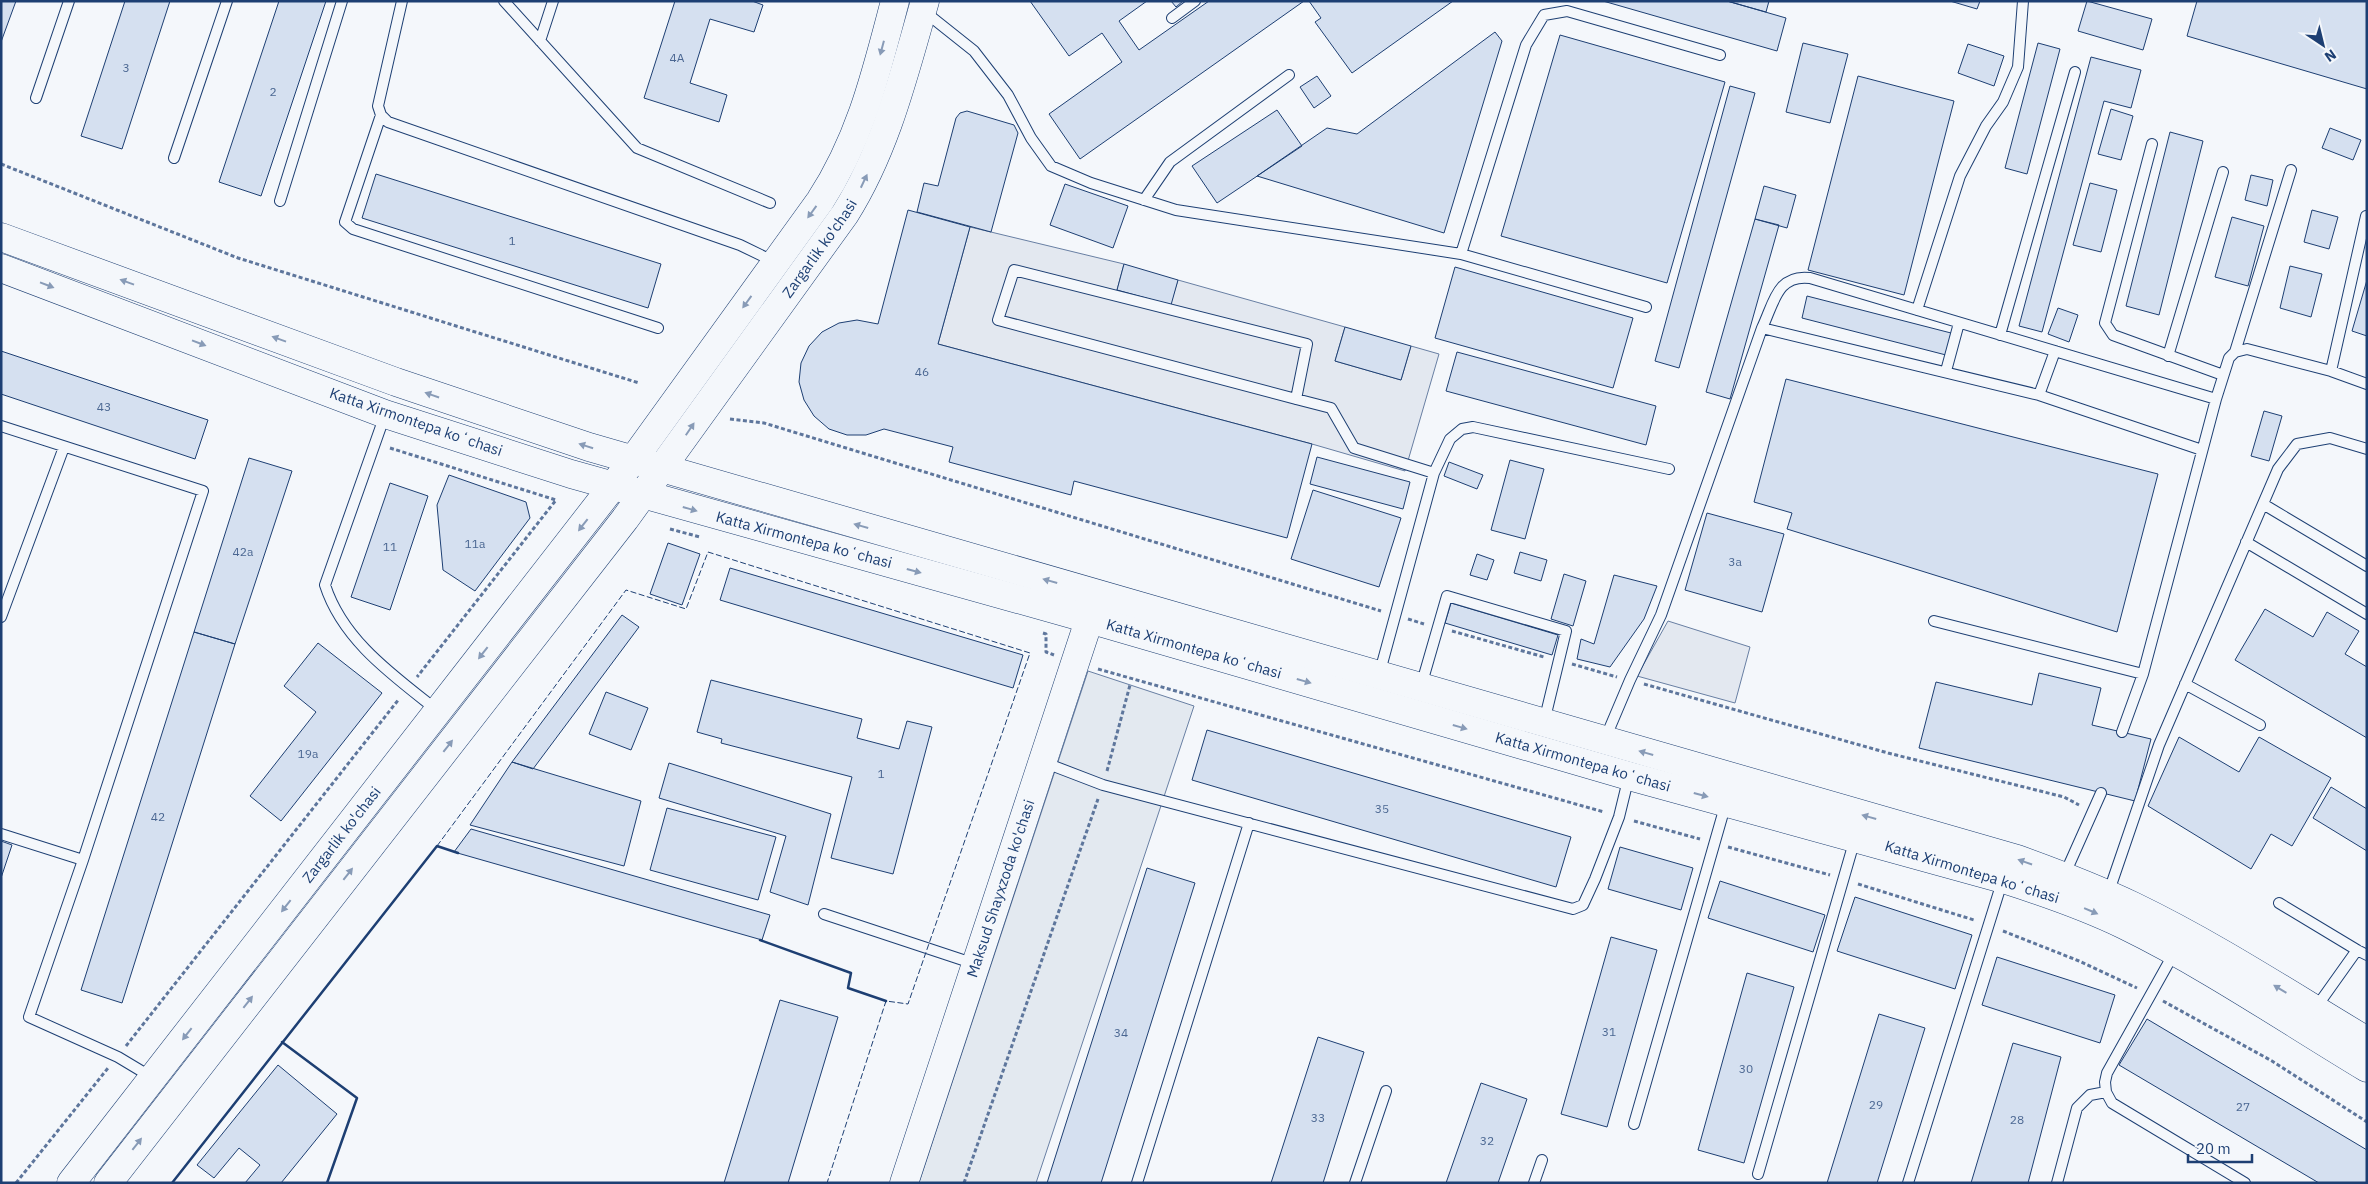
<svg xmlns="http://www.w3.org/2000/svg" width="2368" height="1184" font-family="'IBM Plex Sans',sans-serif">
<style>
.green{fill:#e3e9f0;stroke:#687fa3}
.parking{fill:#e3e8f0;stroke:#687fa3}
.building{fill:#d5e0f0;stroke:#1d3f73}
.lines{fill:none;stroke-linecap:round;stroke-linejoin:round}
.lane-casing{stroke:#1d3f73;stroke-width:12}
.secondary-casing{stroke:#1d3f73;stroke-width:29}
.path{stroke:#5e769c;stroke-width:3;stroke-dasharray:4 2.5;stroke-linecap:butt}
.lane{stroke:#f4f7fb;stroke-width:10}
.secondary{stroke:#f4f7fb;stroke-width:28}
.fence{stroke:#1d3f73;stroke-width:1;stroke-dasharray:6 2.5;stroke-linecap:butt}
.wall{stroke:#1d3f73;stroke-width:2.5}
.oneway{fill:#889bb7}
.labels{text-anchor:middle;stroke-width:4;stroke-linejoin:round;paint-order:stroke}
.number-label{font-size:12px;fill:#4b6792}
.street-label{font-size:15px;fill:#1d3f73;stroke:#f4f7fb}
</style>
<rect width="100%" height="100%" fill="#f4f7fb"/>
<path class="green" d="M1088 671 1194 706 1036 1183H919Z"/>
<path class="parking" d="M970 227 1124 264 1117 290 1170 305 1178 280 1345 327 1335 361 1401 380 1411 346 1439 354 1405 471 1312 444 938 344Z
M1668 621 1750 647 1735 703 1637 676Z"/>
<path class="building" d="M1 1H16L1 42Z
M125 1H170L122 149 81 136Z
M279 1H326L261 196 219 182Z
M675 1H752L763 5 754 32 710 19 690 83 727 95 719 122 644 98Z
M1030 1H1147L1119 21 1139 50 1209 1H1304L1080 159 1049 114 1122 62 1102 33 1069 56Z
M1171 1H1183L1176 7Z
M1309 1H1453L1352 73 1315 22 1321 18Z
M1603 1H1727L1786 18 1777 51Z
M1727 1H1769L1766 12Z
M1950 1H1980L1977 9Z
M2087 1 2152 19 2143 50 2078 31Z
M2197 1H2367V89L2187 36Z
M1495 32 1502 41 1444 233 1257 176 1327 128 1357 134Z
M1560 35 1725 82 1667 283 1501 236Z
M1803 43 1848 54 1830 123 1786 112Z
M2038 43 2060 49 2027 174 2005 168Z
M1968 44 2004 56 1994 86 1958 73Z
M2091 57 2141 70 2131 108 2104 101 2042 332 2019 326Z
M1317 76 1331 96 1314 108 1300 87Z
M1858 76 1954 101 1904 295 1808 270Z
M1730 86 1755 93 1679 368 1655 361Z
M2111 109 2133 116 2121 160 2098 154Z
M1277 110 1302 146 1217 203 1192 166Z
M967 111 1014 125 1018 133 991 232 917 212 924 183 938 186 956 118 960 113Z
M2330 128 2361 140 2353 160 2322 148Z
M2170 132 2203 141 2159 315 2126 306Z
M376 174 661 264 648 308 362 218Z
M2251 175 2273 180 2267 206 2245 200Z
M2090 183 2117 190 2101 252 2073 245Z
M1065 184 1128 206 1113 248 1050 225Z
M1764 186 1796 195 1787 228 1755 219Z
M908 210 970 227 938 344 1312 444 1287 538 1074 481 1071 495 949 462 953 447 884 429 866 435H847L829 429 814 416 804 400 799 382 801 363 809 346 822 332 839 323 857 320 878 324Z
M2312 210 2338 217 2329 249 2304 242Z
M2232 217 2264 226 2248 286 2215 277Z
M1755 219 1779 225 1730 399 1706 392Z
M1124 264 1178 280 1171 305 1117 290Z
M2290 266 2322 274 2311 317 2280 308Z
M1455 267 1633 318 1613 388 1435 338Z
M2367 280V336L2352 331Z
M1807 296 1951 333 1946 355 1802 318Z
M2058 308 2078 315 2069 342 2048 334Z
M1345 327 1411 346 1401 380 1335 361Z
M1 351 208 420 195 459 1 394Z
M1457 352 1656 406 1646 445 1446 391Z
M1786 379 2158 474 2117 632 1787 529 1792 513 1754 502Z
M2264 411 2282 416 2269 461 2251 456Z
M1317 457 1410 482 1403 509 1310 484Z
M249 458 292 471 235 644 194 632Z
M1510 460 1544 469 1525 539 1491 530Z
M1449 462 1483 475 1477 489 1444 476Z
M449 475 526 502 530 518 475 591 443 570 437 505Z
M390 483 428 496 390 610 351 597Z
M1313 490 1401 518 1379 587 1291 559Z
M1707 513 1784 534 1762 612 1685 590Z
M668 543 700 554 682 605 650 594Z
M1520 552 1547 560 1541 581 1514 573Z
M1477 554 1494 560 1487 580 1470 575Z
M730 568 1023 655 1013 688 720 600Z
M1564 574 1586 581 1573 626 1551 619Z
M1614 575 1657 586 1644 619 1610 667 1577 659 1581 639 1594 644Z
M1451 603 1558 635 1552 655 1445 623Z
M2265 609 2313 637 2327 612 2359 631 2345 654 2367 667V738L2235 660Z
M622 615 639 627 533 769 512 762Z
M194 632 235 644 122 1003 81 990Z
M318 643 382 693 281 821 250 796 316 712 284 686Z
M2039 673 2101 688 2092 725 2151 739 2135 801 1919 748 1936 682 2032 705Z
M711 680 862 719 857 738 899 749 907 721 932 727 893 874 831 858 852 777 721 743 722 739 697 732Z
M606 692 648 708 631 750 589 734Z
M1207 730 1571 837 1556 887 1192 780Z
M2179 737 2239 772 2259 737 2331 778 2292 846 2271 834 2251 869 2148 806Z
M512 762 641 801 624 866 470 825Z
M669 763 831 814 808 905 770 892 786 836 659 798Z
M2331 787 2367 809V851L2313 818Z
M667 808 776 837 758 900 650 870Z
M471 829 770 915 762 940 454 852Z
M1 841 12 845 1 878Z
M1620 847 1693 868 1681 910 1608 889Z
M1147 868 1195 883 1101 1183H1047Z
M1720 881 1825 915 1813 952 1708 918Z
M1855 897 1972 935 1955 989 1837 951Z
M1611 937 1657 950 1607 1127 1561 1114Z
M1997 957 2115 995 2100 1043 1982 1005Z
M1747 973 1794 987 1744 1163 1698 1150Z
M780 1000 838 1017 788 1183H724Z
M1879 1014 1925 1028 1877 1183H1827Z
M2147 1019 2367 1150V1183H2319L2119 1065Z
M1318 1037 1364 1052 1323 1183H1271Z
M2013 1043 2061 1057 2028 1183H1971Z
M278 1065 337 1114 281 1183H245L260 1165 239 1148 214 1178 197 1165Z
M1481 1083 1527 1099 1498 1183H1446Z"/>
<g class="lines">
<g class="lane-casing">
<path id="lane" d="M402 1 378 106 381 115 388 122 740 245 775 262
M504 1 637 148 770 203
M925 12 974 51 1008 95 1031 138 1051 166 1091 183 1176 210 1461 254 1646 307
M1172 18 1195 1
M540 41 553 1
M36 98 69 1
M381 115 345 222 353 229 658 328
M2152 144 2105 323 2113 335 2223 375
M174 158 227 1
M1144 200 1170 162 1289 75
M280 201 342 1
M1461 254 1526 45 1544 15 1567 11 1720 55
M1917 310 1960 176 1986 126 2003 102 2018 67 2023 1
M1762 328 2039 395
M2000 335 2075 72
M2055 351 2039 395 2202 450
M2235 352 2291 170
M2168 356 2223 172
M1946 371 1959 323
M2331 371 2366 216
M1296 399 1307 344 1014 270 998 320 1296 399 1331 408 1354 448 1434 473
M2216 399 2229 358 2235 352 2247 349 2331 371 2367 384
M385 415 325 585C343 641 394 676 438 711
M1 426 203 491 83 860 29 1017 118 1057 153 1078
M2263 504 2367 566
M2246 542 2367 614
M1 617 64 447
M1934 621 2143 674
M1379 675 1434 473 1450 439 1462 429 1473 427 1669 469
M2185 684 2260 725
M1421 686 1447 596 1566 631 1544 722
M1605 739 1630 680 1661 615 1762 328C1774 303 1777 274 1810 278L2216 399 2143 674 2122 732
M1043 762 1103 785 1573 909 1583 905 1595 879 1619 817 1629 776
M1 834 83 860
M2064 876 2101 793
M2108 894 2159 745 2278 469 2297 444 2330 438 2367 449
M2279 903 2357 950
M824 914 975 964
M2315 1009 2357 950 2367 955
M2106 1092 2105 1082 2107 1073 2174 953
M1634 1124 1726 803
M1758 1174 1855 839
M1137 1183 1249 823
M1355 1183 1386 1091
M1534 1183 1542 1160
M1908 1183 2003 879
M2057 1183 2077 1108 2090 1095 2106 1092 2112 1103 2245 1183"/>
</g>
<g class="secondary-casing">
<g id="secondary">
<path d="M1 237 396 382 589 447 2017 859C2056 873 2095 888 2133 906 2214 945 2290 995 2367 1041"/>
<path d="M1 268 385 414 571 474 1089 619 1629 776 2003 879C2044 892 2085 906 2124 925 2208 966 2287 1020 2367 1068"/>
<path id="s1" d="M71 1183 633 460 820 201C861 138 876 73 895 1"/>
<path id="s2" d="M108 1183 625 519 845 214C886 149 904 74 925 1"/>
<path id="s3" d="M904 1183 1095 602"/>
</g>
</g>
<path class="path" d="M1 164 238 258 639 383
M730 419 764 423 1381 611
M390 448 556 500 417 677
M670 529 700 537
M1408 619 1424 624
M1452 631 1544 657
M1043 633 1046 634V652L1054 655
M1572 664 1617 677
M1098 669 1604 812
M1644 684 1888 753 2064 797 2079 805
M1107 771 1130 685
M1634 821 1700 839
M1728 847 1830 875
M1858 884 1974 920
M2003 931 2079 961 2137 988
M2163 1001 2272 1061 2367 1122
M126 1046 399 699
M16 1183 108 1068
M964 1183 1098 799"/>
<use href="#lane" class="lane"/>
<use href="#secondary" class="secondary"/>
<path class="fence" d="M437 846 626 590 686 609 708 552 1030 653 908 1004 886 1001 827 1183"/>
<path class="wall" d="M760 940 851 973 848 988 886 1001
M282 1042 357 1098 327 1183
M172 1183 437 846 458 853"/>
</g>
<defs><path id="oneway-solid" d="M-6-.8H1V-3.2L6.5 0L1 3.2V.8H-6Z" transform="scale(1.25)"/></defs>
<g class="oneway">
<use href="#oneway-solid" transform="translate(882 48) rotate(105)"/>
<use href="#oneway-solid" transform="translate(864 181) rotate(-65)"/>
<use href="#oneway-solid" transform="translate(812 212) rotate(126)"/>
<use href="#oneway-solid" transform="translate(127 282) rotate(-160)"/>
<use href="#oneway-solid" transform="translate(47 285) rotate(21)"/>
<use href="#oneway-solid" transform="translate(747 302) rotate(126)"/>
<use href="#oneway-solid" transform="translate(279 339) rotate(-160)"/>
<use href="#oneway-solid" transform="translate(199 343) rotate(21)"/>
<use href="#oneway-solid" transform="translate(432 395) rotate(-161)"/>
<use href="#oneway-solid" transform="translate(690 429) rotate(-56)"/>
<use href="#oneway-solid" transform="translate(586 446) rotate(-162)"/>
<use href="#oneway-solid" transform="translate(690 509) rotate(16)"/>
<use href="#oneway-solid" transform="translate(583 525) rotate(128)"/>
<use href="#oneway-solid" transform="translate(861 526) rotate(-164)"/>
<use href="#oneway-solid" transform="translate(914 571) rotate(15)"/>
<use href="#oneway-solid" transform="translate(1050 581) rotate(-164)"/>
<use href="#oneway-solid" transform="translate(483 653) rotate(128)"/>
<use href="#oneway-solid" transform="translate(1304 681) rotate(16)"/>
<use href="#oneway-solid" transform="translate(1460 727) rotate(16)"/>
<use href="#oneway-solid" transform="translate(448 746) rotate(-52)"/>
<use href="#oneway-solid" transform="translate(1646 753) rotate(-164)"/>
<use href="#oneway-solid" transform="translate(1701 795) rotate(15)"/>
<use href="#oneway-solid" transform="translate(1869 817) rotate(-164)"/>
<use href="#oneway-solid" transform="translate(2025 862) rotate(-161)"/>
<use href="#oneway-solid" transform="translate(348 874) rotate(-52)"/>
<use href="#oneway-solid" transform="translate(286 906) rotate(128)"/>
<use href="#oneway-solid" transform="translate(2091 911) rotate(23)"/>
<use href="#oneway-solid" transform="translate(2280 989) rotate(-149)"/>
<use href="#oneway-solid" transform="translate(248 1002) rotate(-52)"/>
<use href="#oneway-solid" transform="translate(187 1034) rotate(128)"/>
<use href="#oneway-solid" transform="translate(137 1144) rotate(-52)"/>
</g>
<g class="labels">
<g class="number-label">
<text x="677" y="62">4A</text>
<text x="126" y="72">3</text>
<text x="273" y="96">2</text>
<text x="512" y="245">1</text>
<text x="922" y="376">46</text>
<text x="104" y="411">43</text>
<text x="475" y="548">11a</text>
<text x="390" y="551">11</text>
<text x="243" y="556">42a</text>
<text x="1735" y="566">3a</text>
<text x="308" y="758">19a</text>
<text x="881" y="778">1</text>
<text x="1382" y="813">35</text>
<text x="158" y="821">42</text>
<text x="1609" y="1036">31</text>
<text x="1121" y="1037">34</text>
<text x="1746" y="1073">30</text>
<text x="1876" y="1109">29</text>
<text x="2243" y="1111">27</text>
<text x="1318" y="1122">33</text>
<text x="2017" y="1124">28</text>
<text x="1487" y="1145">32</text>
</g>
<g class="street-label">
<text dy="5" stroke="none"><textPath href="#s2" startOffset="1175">Zargarlik ko'chasi</textPath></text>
<text transform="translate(416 422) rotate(19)" y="5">Katta Xirmontepa koʻchasi</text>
<text transform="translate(804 540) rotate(15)" y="5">Katta Xirmontepa koʻchasi</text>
<text transform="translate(1194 649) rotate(16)" y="5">Katta Xirmontepa koʻchasi</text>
<text transform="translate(1583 762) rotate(16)" y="5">Katta Xirmontepa koʻchasi</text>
<text dy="5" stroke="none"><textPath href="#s1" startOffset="441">Zargarlik ko'chasi</textPath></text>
<text transform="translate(1972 872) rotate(17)" y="5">Katta Xirmontepa koʻchasi</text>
<text dy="5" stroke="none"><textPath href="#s3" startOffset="310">Maksud Shayxzoda ko'chasi</textPath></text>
</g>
</g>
<rect width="2368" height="1184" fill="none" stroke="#1d3f73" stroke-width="5"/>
<g transform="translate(2323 45) rotate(145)" stroke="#f4f7fb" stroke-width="4" paint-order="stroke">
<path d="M0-4L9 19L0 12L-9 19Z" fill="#1d3f73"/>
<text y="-8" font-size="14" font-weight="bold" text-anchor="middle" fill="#1d3f73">N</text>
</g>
<path d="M2188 1154v8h64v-8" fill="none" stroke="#1d3f73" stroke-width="2.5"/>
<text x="2196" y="1154" font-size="15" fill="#1d3f73" stroke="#f4f7fb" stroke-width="4" paint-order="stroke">20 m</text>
</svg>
